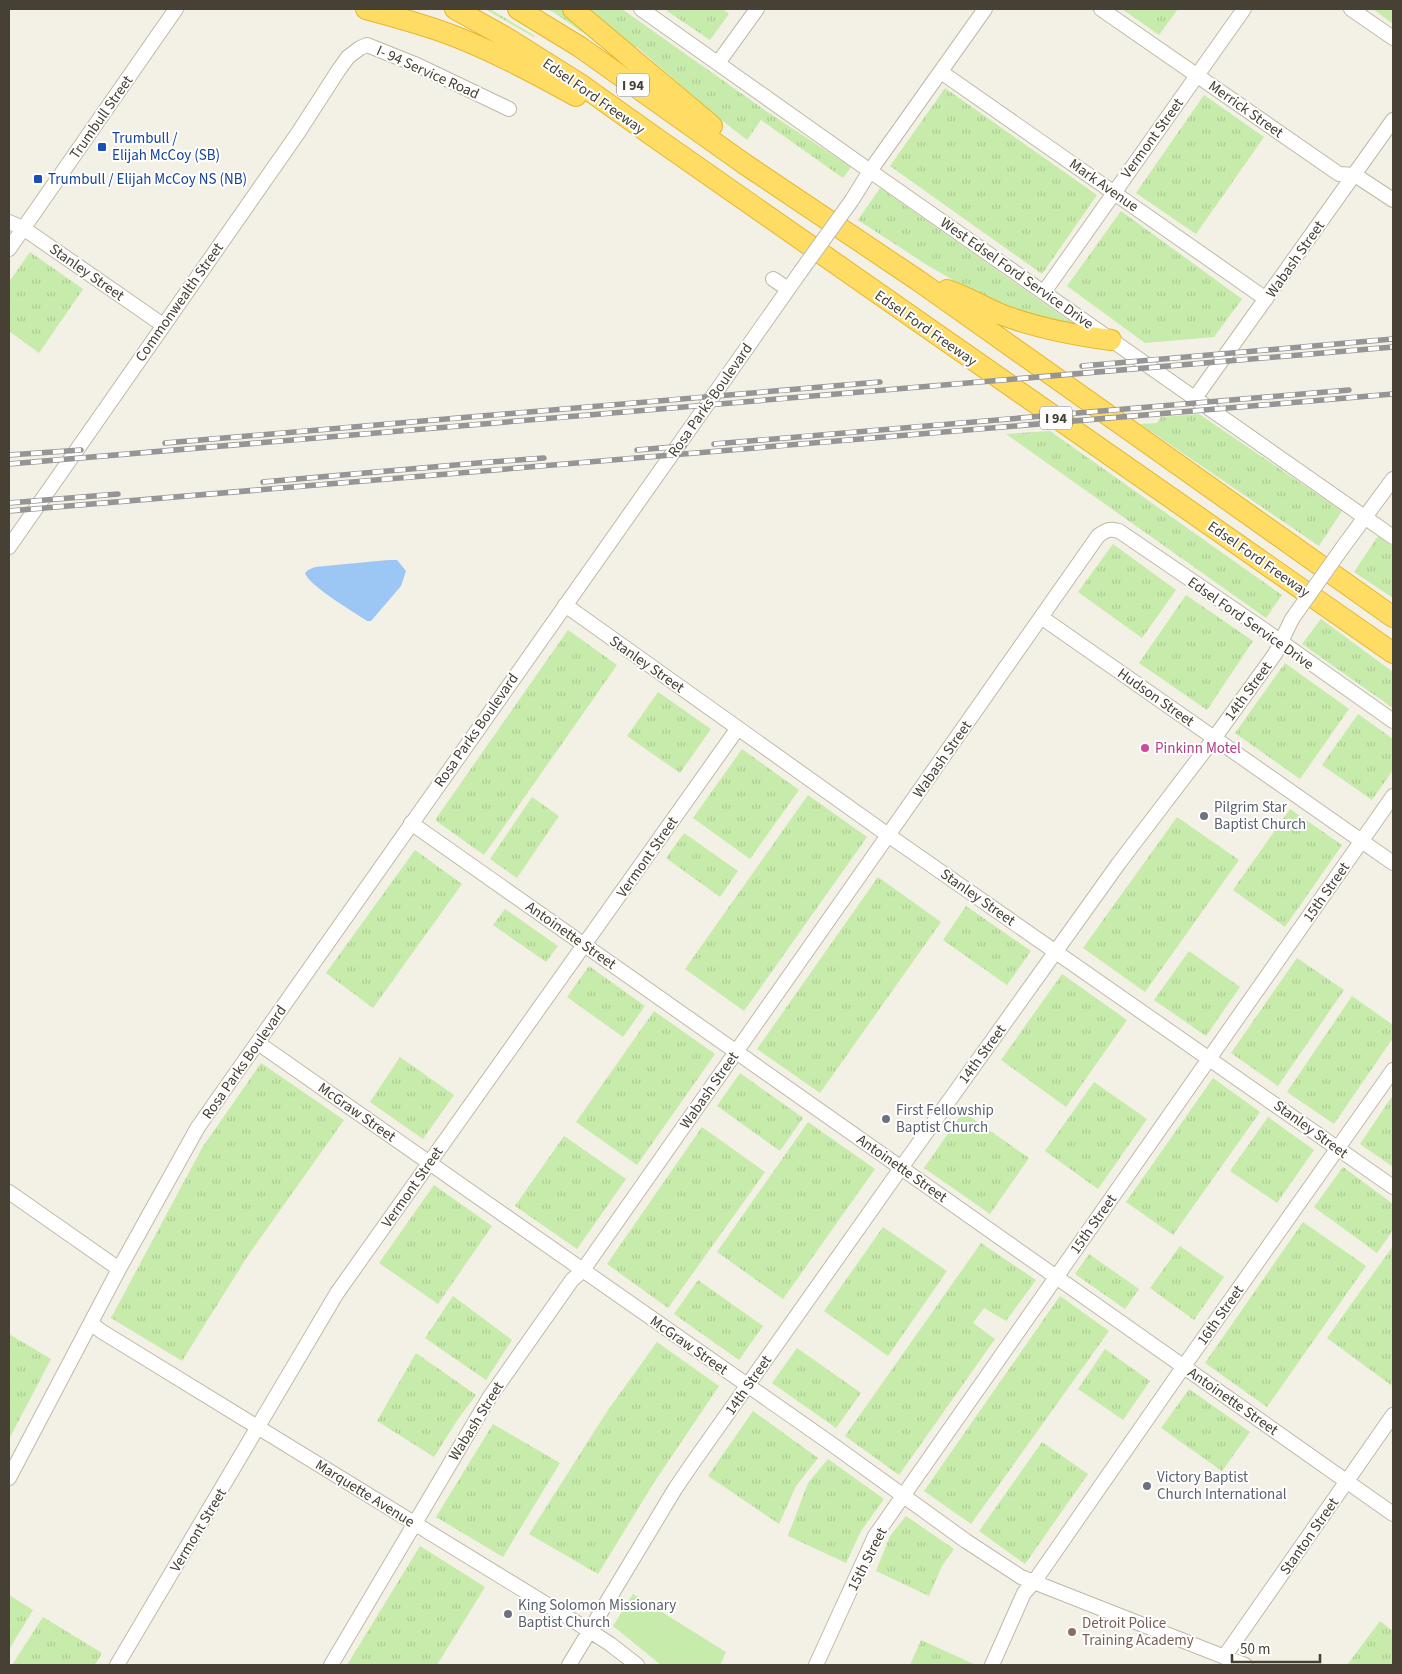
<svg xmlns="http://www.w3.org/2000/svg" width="1402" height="1674" font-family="'Source Sans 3',sans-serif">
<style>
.grass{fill:url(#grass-tufts)}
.park{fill:#c7ebaa}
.water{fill:#9cc7f5}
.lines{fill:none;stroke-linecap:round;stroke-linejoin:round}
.minor-casing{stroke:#bfb9a7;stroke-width:16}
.highway-casing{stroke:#e7b62b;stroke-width:22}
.minor{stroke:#fff;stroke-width:14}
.highway{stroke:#ffdc64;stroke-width:20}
.rail-casing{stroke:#959595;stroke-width:5.5}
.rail{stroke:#fff;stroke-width:4;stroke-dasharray:11;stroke-linecap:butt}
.minor-bridge-casing{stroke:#bfb9a7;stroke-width:16;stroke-linecap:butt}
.minor-bridge{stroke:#fff;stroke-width:14}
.transit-dot{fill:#1a4fb4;stroke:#fff;stroke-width:2}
.hotel-dot{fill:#d1479c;stroke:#fff;stroke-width:2}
.worship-dot{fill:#6b7280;stroke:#fff;stroke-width:2}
.education-dot{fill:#8d6e63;stroke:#fff;stroke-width:2}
.labels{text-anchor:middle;stroke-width:4;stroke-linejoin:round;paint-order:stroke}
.shield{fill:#fff;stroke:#7e7a71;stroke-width:1}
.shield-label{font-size:14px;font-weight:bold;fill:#464134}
.street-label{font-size:15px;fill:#464134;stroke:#fff}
.transit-label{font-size:15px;fill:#164399;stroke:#fff;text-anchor:start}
.hotel-label{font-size:15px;fill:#b23c85;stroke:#fff;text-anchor:start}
.worship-label{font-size:15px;fill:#5b616d;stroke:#fff;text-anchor:start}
.education-label{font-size:15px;fill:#785e54;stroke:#fff;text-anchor:start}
</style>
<defs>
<pattern id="grass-tufts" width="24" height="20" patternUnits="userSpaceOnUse" patternTransform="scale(1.25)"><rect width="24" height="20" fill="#c7ebaa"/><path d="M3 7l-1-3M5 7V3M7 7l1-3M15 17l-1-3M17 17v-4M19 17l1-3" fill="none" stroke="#accb93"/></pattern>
</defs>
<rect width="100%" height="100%" fill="#f3f0e5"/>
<path class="grass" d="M485 9H490L535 36 534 37Z
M546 9H567L617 56 553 12Z
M587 9H622L766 111 851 167 843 178 761 120 747 140 715 115 637 47H631Z
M669 9H723L729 14 710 40 667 11Z
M1122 9H1178L1159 35Z
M1373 9H1393V24Z
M945 88 1097 195 1042 274 890 166Z
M1204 95 1264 137 1196 234 1136 193Z
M880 188 1078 327 1051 325 977 294 927 265 858 220Z
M1121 211 1242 299 1214 337 1145 343 1067 286Z
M30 252 83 289 39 353 9 331V282Z
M1199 414 1342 511 1319 546 1140 424 1157 423 1161 417Z
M1050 431 1282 595 1266 618 1006 434Z
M1378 536 1393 547V598L1354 572Z
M1113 544 1176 590 1142 638 1078 592Z
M1186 595 1253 641 1207 710 1139 663Z
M1321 619 1393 672V708L1302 644Z
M568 630 617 665 484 855 435 820Z
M1285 663 1349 709 1300 779 1235 733Z
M658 692 711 729 680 773 627 736Z
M1358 714 1393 739V770L1372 800 1322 765Z
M742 749 799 790 750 859 693 818Z
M808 795 867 837 744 1011 685 969Z
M532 797 559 816 517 878 490 859Z
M1290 809 1342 845 1285 927 1233 890Z
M1177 817 1239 860 1145 992 1083 948Z
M684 833 738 871 720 897 666 858Z
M415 850 462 884 373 1008 326 973Z
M878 877 941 922 820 1093 757 1049Z
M966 906 1031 951 1007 985 943 940Z
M505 909 558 946 546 962 493 925Z
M1189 951 1240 987 1206 1036 1154 1000Z
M1297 958 1344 990 1278 1086 1231 1053Z
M589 966 645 1006 623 1037 567 997Z
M1062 974 1127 1020 1066 1107 1001 1060Z
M1352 996 1393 1025V1038L1334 1124 1287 1092Z
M654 1011 715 1054 637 1165 576 1122Z
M400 1057 454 1095 423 1139 370 1102Z
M261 1063 344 1120 247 1257 182 1361 111 1318 202 1148Z
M740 1073 803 1118 780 1151 717 1106Z
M1213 1078 1260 1112 1173 1235 1126 1202Z
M1094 1082 1147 1119 1098 1189 1045 1151Z
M1393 1095V1167L1360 1144Z
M963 1112 1029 1158 990 1214 924 1168Z
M1268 1117 1314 1150 1277 1203 1230 1171Z
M808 1122 875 1169 783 1299 717 1252Z
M702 1127 765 1172 668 1308 607 1264Z
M564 1136 626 1179 577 1249 515 1206Z
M1343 1167 1393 1204V1230L1377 1253 1314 1207Z
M434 1185 492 1226 438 1304 379 1263Z
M1303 1222 1366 1266 1267 1407 1205 1363Z
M883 1227 947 1271 888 1356 824 1311Z
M981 1243 1036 1280 1006 1321 984 1308 973 1323 995 1339 899 1475 845 1436Z
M1180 1246 1224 1277 1194 1320 1150 1288Z
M1393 1246V1382L1391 1385 1327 1338Z
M1089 1254 1139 1289 1125 1309 1075 1274Z
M698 1280 763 1326 739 1360 674 1314Z
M453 1296 512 1340 486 1380 425 1338Z
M1060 1296 1109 1331 971 1524 924 1491Z
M9 1334 51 1359 9 1439Z
M657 1342 719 1386 653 1484 598 1574 529 1534 608 1410Z
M797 1348 861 1393 836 1428 772 1383Z
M1105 1349 1150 1381 1123 1420 1078 1389Z
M416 1353 476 1395 458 1419 434 1457 377 1421Z
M1189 1389 1250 1432 1222 1471 1161 1428Z
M753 1411 818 1458 796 1486 779 1524 708 1476Z
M493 1424 560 1463 503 1557 436 1517Z
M1042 1442 1088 1474 1025 1564 979 1531Z
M828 1459 884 1499 861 1531 846 1563 788 1536 808 1483Z
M906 1516 954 1549 942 1566 929 1596 876 1571 890 1536Z
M420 1546 485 1587 437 1665H347Z
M9 1595 33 1610 10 1648 9 1647Z
M43 1617 102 1653 95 1665H12Z
M1380 1621 1393 1631V1665H1347Z
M921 1640 976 1665H910Z"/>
<path class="park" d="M633 1594 726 1652 720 1665H661L613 1626Z"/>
<path class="water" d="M388 560H397L406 571 401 586 371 621H367C354 612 309 586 305 573L308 570 315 567Z"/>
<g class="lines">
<g class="minor-casing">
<path id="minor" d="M641 9 870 171 1393 537
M1101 9 1339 174 1355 175 1393 200
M1351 9 1393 38
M718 63 757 9
M941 72 1266 299
M852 200 870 171 985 9
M9 222 23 228 163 325
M9 249 176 9
M773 279 788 289
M1044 292 1244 9
M1195 398 1393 120
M9 547 298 133 338 71 348 57 360 48 367 45 417 65 509 109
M1343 547 1393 479
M565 605 888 835 1393 1187
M1041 617 1393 863
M411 823 1393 1514
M258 1043 833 1445 966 1541 1021 1577 1245 1665
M9 1192 119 1269
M92 1324 101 1331 590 1631 610 1644 637 1665
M9 1478 119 1269 198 1127 801 271
M1224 1657 1393 1415
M117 1665 337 1293 738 728
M331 1665 489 1398 572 1280 583 1270 1098 536C1106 530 1110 528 1119 531L1263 629 1393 721
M569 1665 675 1489 692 1464 901 1168 1119 863 1215 737 1275 654 1292 619
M816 1665 875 1536 1393 796
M992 1665 1024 1593 1034 1582 1184 1366 1393 1070"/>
</g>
<g class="highway-casing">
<path id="highway" d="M366 9C396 17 426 25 454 36 497 53 536 74 576 96
M455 9 507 38 580 84 653 136 1393 653
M518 9 580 47 746 165 919 281 1393 617
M573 9 712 126
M947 290C965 296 982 306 1000 314 1036 328 1073 335 1111 340"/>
</g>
<use href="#minor" class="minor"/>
<use href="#highway" class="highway"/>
<g class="rail-casing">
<path id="rail" d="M1082 366 1393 339
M165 443 880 382
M714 444 1349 390
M637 450 684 446
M9 455 81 450
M9 464 1393 347
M263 482 478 463 544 458
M9 503 118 494
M9 511 1393 394"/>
</g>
<use href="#rail" class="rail"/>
<g class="minor-bridge-casing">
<path id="minor-bridge" d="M801 271 852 200
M1292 619 1343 547"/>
</g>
<use href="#minor-bridge" class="minor-bridge"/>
</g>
<g class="transit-dot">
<rect x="97" y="142" width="10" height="10" rx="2.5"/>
<rect x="33" y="174" width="10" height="10" rx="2.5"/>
</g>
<circle class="hotel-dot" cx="1145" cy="748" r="5"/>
<g class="worship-dot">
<circle cx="1204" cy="816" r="5"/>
<circle cx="886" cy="1119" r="5"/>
<circle cx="1147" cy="1486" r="5"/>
<circle cx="508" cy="1614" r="5"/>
</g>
<circle class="education-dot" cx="1072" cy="1632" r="5"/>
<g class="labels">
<g class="shield">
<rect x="617" y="73.5" width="32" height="23" rx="4"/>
<rect x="1040" y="406.5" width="32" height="23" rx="4"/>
</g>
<g class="shield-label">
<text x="633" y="90">I 94</text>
<text x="1056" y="423">I 94</text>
</g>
<g class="street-label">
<text transform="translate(428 72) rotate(24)" y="5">I- 94 Service Road</text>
<text transform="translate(594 96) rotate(35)" y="5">Edsel Ford Freeway</text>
<text transform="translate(1246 109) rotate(35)" y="5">Merrick Street</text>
<text transform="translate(101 117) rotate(-55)" y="5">Trumbull Street</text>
<text transform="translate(1152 138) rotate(-54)" y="5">Vermont Street</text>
<text transform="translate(1104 185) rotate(35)" y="5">Mark Avenue</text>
<text transform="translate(1295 259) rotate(-55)" y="5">Wabash Street</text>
<text transform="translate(87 272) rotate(35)" y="5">Stanley Street</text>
<text transform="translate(1017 273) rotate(35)" y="5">West Edsel Ford Service Drive</text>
<text transform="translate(179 302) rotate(-55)" y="5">Commonwealth Street</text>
<text transform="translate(926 328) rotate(35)" y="5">Edsel Ford Freeway</text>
<text transform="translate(710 400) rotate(-55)" y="5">Rosa Parks Boulevard</text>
<text transform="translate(1259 559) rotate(35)" y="5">Edsel Ford Freeway</text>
<text transform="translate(1251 623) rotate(35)" y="5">Edsel Ford Service Drive</text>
<text transform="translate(647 664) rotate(35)" y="5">Stanley Street</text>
<text transform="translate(1248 691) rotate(-54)" y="5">14th Street</text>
<text transform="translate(1156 697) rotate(35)" y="5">Hudson Street</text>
<text transform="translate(476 730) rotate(-55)" y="5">Rosa Parks Boulevard</text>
<text transform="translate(942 759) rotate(-55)" y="5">Wabash Street</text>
<text transform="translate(647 857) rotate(-55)" y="5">Vermont Street</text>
<text transform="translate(1326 892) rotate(-55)" y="5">15th Street</text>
<text transform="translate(978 897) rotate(35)" y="5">Stanley Street</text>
<text transform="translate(571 935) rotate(35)" y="5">Antoinette Street</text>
<text transform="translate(982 1054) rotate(-54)" y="5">14th Street</text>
<text transform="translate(244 1062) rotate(-55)" y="5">Rosa Parks Boulevard</text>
<text transform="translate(709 1090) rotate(-55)" y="5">Wabash Street</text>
<text transform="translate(357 1112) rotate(35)" y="5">McGraw Street</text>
<text transform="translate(1311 1129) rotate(36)" y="5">Stanley Street</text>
<text transform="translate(902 1168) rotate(35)" y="5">Antoinette Street</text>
<text transform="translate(412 1187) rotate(-55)" y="5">Vermont Street</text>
<text transform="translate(1093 1224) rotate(-55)" y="5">15th Street</text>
<text transform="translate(1220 1315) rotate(-55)" y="5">16th Street</text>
<text transform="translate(689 1345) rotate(35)" y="5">McGraw Street</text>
<text transform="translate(748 1385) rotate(-55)" y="5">14th Street</text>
<text transform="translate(1233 1401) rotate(35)" y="5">Antoinette Street</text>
<text transform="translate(476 1421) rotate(-58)" y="5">Wabash Street</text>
<text transform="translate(365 1493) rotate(32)" y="5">Marquette Avenue</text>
<text transform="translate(198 1530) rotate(-59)" y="5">Vermont Street</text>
<text transform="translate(1309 1536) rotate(-55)" y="5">Stanton Street</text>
<text transform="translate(867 1559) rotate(-63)" y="5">15th Street</text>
</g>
<g class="transit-label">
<text x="112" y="143">Trumbull /<tspan x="112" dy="17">Elijah McCoy (SB)</tspan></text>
<text x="48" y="184">Trumbull / Elijah McCoy NS (NB)</text>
</g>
<g class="hotel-label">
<text x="1155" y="753">Pinkinn Motel</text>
</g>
<g class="worship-label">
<text x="1214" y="812">Pilgrim Star<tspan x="1214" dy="17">Baptist Church</tspan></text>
<text x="896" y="1115">First Fellowship<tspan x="896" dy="17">Baptist Church</tspan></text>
<text x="1157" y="1482">Victory Baptist<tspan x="1157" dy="17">Church International</tspan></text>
<text x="518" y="1610">King Solomon Missionary<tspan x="518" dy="17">Baptist Church</tspan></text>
</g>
<g class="education-label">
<text x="1082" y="1628">Detroit Police<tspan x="1082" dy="17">Training Academy</tspan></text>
</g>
</g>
<rect width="1402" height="1674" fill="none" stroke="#464134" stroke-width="20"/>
<path d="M1232 1654v8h88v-8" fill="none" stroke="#464134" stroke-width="2.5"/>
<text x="1240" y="1654" font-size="15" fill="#464134" stroke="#ffffff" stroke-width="4" paint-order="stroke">50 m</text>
</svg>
